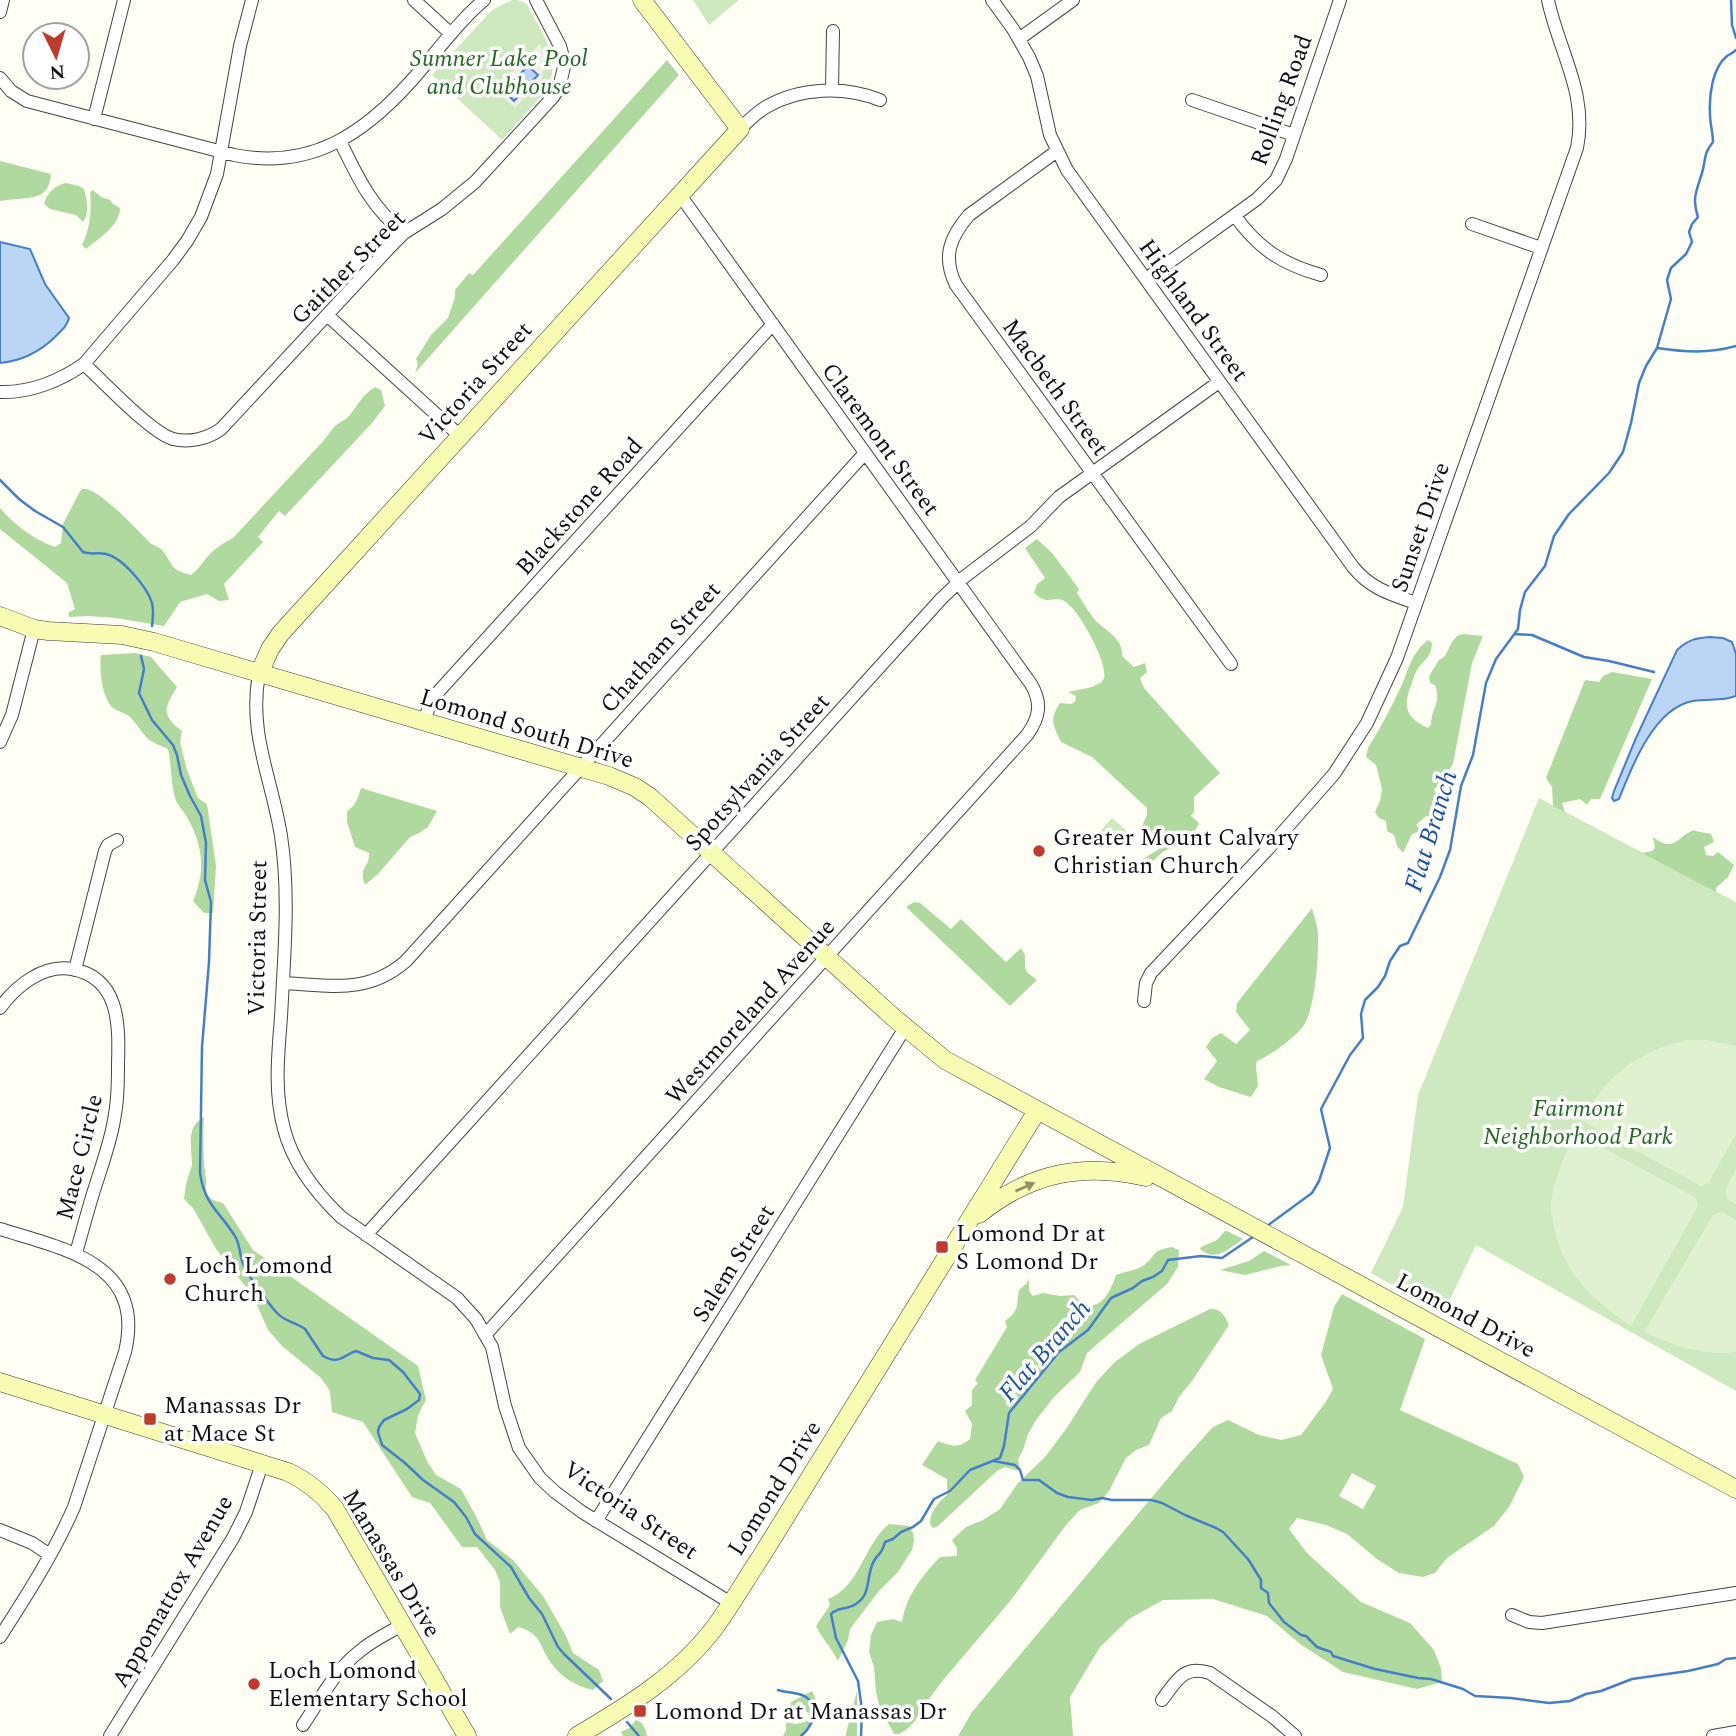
<svg xmlns="http://www.w3.org/2000/svg" width="1736" height="1736" font-family="Spectral,serif">
<style>
.green{fill:#cee9bf}
.forest{fill:#b0d99f;fill-rule:evenodd}
.pitch{fill:#e0f1d0}
.plaza{fill:#f0efe3;fill-rule:evenodd}
.water{fill:#bbd6f4;stroke:#457fc9;stroke-width:2}
.lines{fill:none;stroke-linecap:round;stroke-linejoin:round}
.stream{stroke:#457fc9;stroke-width:2.5}
.street-casing{stroke:#444;stroke-width:14}
.secondary-casing{stroke:#333;stroke-width:19}
.street{stroke:#fff;stroke-width:12}
.secondary{stroke:#f8fcb3;stroke-width:18}
.oneway{fill:#90926a}
.poi-dot{fill:#bd3d2c;stroke:#fff;stroke-width:2.5}
.labels{text-anchor:middle;stroke-width:7;stroke-linejoin:round;paint-order:stroke}
.park-label{font-size:24px;font-style:italic;fill:#256822;stroke:#fff}
.street-label{font-size:24px;fill:#111;stroke:#fff}
.poi-label{font-size:24px;fill:#111;stroke:#fff;text-anchor:start}
.water-label{font-size:26px;font-style:italic;fill:#1d52a0;stroke:#fff}
</style>
<rect width="100%" height="100%" fill="#fffef5"/>
<path class="green" d="M512 0C519 0 523 0 528 6 542 33 565 63 544 93L502 140 432 75 492 10Z
M693 0H739L709 25Z
M1539 798 1736 902V1391L1476 1245 1443 1314 1371 1273 1403 1207 1418 1095Z
M1112 818 1129 833 1117 845 1109 847 1094 838Z"/>
<path class="forest" d="M667 60 679 75 415 373 418 364 416 359 431 335 448 318 455 297V290L469 273 473 275Z
M0 161 51 174C49 197 37 197 18 199 12 199 6 200 0 201Z
M66 183 79 186 84 189C87 199 90 213 83 222L76 215 50 209 44 204C47 193 55 185 66 183Z
M93 190 101 197 110 200 113 204 120 208C120 226 99 238 86 249L82 245C90 229 92 210 90 192Z
M375 387 381 390 385 406 373 422 285 516 279 511 258 537 263 542 224 584 229 600 219 601 207 594 180 602 164 626 116 618 88 616 69 617 68 613 75 609 67 583 0 529V508C15 525 34 540 55 547L61 543 63 524 79 493C80 491 81 490 82 489 96 484 141 534 151 544 152 544 160 548 161 549 174 563 167 569 191 575 198 570 202 563 208 556 215 548 224 543 233 538L325 439C328 435 332 429 335 426 340 422 345 420 349 416 359 404 361 396 375 387Z
M1037 539 1053 554 1079 589 1077 593C1083 602 1089 613 1096 621 1107 632 1123 638 1122 656L1134 667 1145 663 1147 672 1140 678 1144 688 1220 773 1194 797V812L1191 816 1199 823C1195 832 1189 841 1180 845 1175 848 1169 848 1164 851 1154 859 1153 864 1140 867 1143 857 1148 856 1156 851 1161 848 1165 842 1168 838L1157 831 1146 838 1141 835 1144 830 1142 826 1147 815V808L1092 757 1061 742C1053 725 1049 720 1060 703L1071 704 1075 702 1076 696 1068 692 1092 687 1102 682C1104 678 1105 677 1104 672 1104 657 1078 608 1064 601 1057 597 1050 602 1043 599 1039 598 1037 595 1034 593L1037 584 1045 578 1025 548Z
M1463 634 1483 636 1472 663 1453 764 1439 785 1434 789 1438 800 1436 817 1426 816 1416 825 1421 831 1412 834 1403 853 1397 846 1394 835 1387 831 1386 821 1379 818 1375 812 1380 801 1382 789 1376 765 1366 757 1368 748C1379 730 1389 712 1398 693 1409 672 1409 655 1428 640L1432 643C1431 660 1422 660 1416 672 1414 675 1413 679 1412 683 1403 704 1404 718 1428 728L1431 725C1431 708 1442 703 1435 685L1430 683 1429 676 1439 660 1445 656 1452 642 1457 636Z
M135 653 151 657 177 687C164 708 161 715 182 731L180 742 187 770 198 798 207 804 216 866 213 913H204L193 901C206 870 203 846 187 817 184 812 180 808 177 803 170 786 172 766 168 749 162 746 153 743 148 739 142 733 137 724 131 718 125 712 118 712 112 707 102 697 99 669 101 655Z
M1612 672 1652 679 1600 799H1591L1587 805 1580 799 1562 803 1565 812 1553 806 1552 787 1546 778 1585 680 1599 682 1603 676Z
M361 788 437 811 428 827 421 832 410 837 378 874 365 885C358 865 370 869 369 853L355 847 347 822V811C356 806 358 797 361 788Z
M1694 830C1699 833 1705 832 1711 834L1714 842 1704 847 1706 855 1713 856 1718 852 1734 865 1728 877 1716 888V892L1642 853 1652 851 1655 848 1653 837C1675 854 1677 836 1694 830Z
M914 902 920 903 951 929 961 919 1006 962 1021 948 1025 955V968L1028 973 1037 980 1010 1006 906 907Z
M1312 908C1314 917 1318 926 1318 934 1319 955 1315 1009 1304 1025 1295 1038 1271 1055 1257 1061L1256 1066 1258 1086 1251 1097 1219 1087 1204 1079 1217 1061 1206 1047 1212 1038 1221 1033 1236 1044 1250 1030 1236 1012 1237 1003Z
M204 1117C203 1135 203 1162 206 1179 207 1183 205 1187 206 1191 208 1199 216 1202 223 1203L253 1250 418 1366 426 1400 418 1415 415 1433 427 1461 436 1475 461 1489 478 1520 487 1540 513 1560 543 1596 566 1636 573 1653 599 1670 603 1681 593 1690C577 1687 561 1677 551 1663 538 1644 542 1634 518 1627L510 1634 500 1607V1582L495 1570 477 1547H462L430 1503 412 1497 363 1422 332 1412 330 1391 321 1378 282 1346 268 1330 253 1296 216 1249 193 1208 184 1199C185 1193 185 1187 187 1181 188 1176 191 1170 192 1165 192 1147 185 1127 204 1117Z
M1225 1231H1227L1243 1239C1230 1248 1215 1263 1200 1249L1201 1247 1217 1240Z
M1172 1247 1179 1250 1178 1267 1167 1284 1087 1353 1080 1372 1054 1397 1036 1420 1028 1434 1023 1450 1018 1459 1020 1470H1015L1005 1467 997 1471 937 1527 933 1528 930 1524C930 1511 938 1503 947 1495V1479L922 1465 938 1441C952 1446 958 1449 970 1439L972 1424 965 1411 972 1405V1390L978 1383 975 1380 1007 1327 1005 1321C1020 1310 1016 1306 1019 1290L1027 1283 1029 1278V1291L1033 1296 1043 1293 1060 1296 1074 1295C1096 1319 1109 1296 1116 1275 1125 1271 1136 1271 1144 1265 1158 1254 1150 1251 1172 1247Z
M1264 1251 1291 1265 1281 1266 1245 1275 1220 1270 1249 1261Z
M1342 1294 1425 1339 1400 1410 1518 1464 1524 1477 1509 1507 1494 1526 1447 1558 1435 1573 1423 1577 1399 1573 1377 1559 1347 1534 1326 1525 1297 1518 1289 1529 1307 1553 1361 1602 1410 1623 1434 1650 1441 1668 1442 1682 1417 1689 1343 1672 1300 1644 1267 1616 1213 1599 1163 1600 1129 1619 1100 1647 1070 1697 1073 1736H958L972 1712 1184 1459 1213 1427 1228 1420 1259 1435 1281 1440 1301 1435 1325 1403 1333 1389 1321 1355 1334 1307ZM1352 1473 1376 1486 1363 1509 1339 1496Z
M1210 1309C1221 1308 1225 1316 1229 1325L1192 1381 1179 1397 1172 1411 1161 1418 1149 1445 1136 1450 1126 1458 1109 1491 1099 1503 1080 1510 1066 1525 1011 1600 944 1679 920 1711 916 1720 906 1730 899 1734H894L880 1708 876 1692 874 1667 869 1652 871 1635 877 1622 893 1619 902 1622C906 1596 922 1576 940 1557L957 1556V1548L952 1540 966 1527 983 1520 1000 1509 1018 1483 1045 1457 1066 1429 1097 1381 1115 1362 1139 1344Z
M889 1524 909 1526 913 1533 914 1541 912 1550 898 1572 879 1591 850 1629 848 1640 838 1661C832 1649 821 1637 816 1626L830 1605 828 1599C860 1587 864 1544 889 1524Z
M812 1691C821 1706 814 1725 801 1736H783L786 1730V1722L796 1724 808 1721 809 1713C803 1710 800 1709 794 1712L789 1709 791 1702Z
M857 1691V1736H846V1733Z
M636 1720C643 1722 646 1729 647 1736H623L621 1732 629 1728Z"/>
<path class="pitch" d="M1688 1040H1707L1736 1046V1134L1709 1182 1701 1186 1582 1121C1590 1108 1597 1095 1607 1084 1628 1061 1657 1046 1688 1040Z
M1575 1133 1695 1197 1698 1206 1631 1326C1594 1301 1566 1276 1555 1232 1554 1225 1552 1217 1551 1210 1551 1184 1564 1157 1575 1133Z
M1736 1169V1204L1727 1199 1725 1190Z
M1722 1212 1736 1220V1352C1703 1356 1674 1346 1644 1332L1713 1215Z"/>
<path class="plaza" d="M540 44 545 56 542 78 515 108 482 78 485 76 497 87ZM526 68 514 100 505 91Z"/>
<path class="water" d="M527 65 538 75 514 101 504 91 525 69 524 67Z
M0 242 30 249 45 284 69 318C67 326 62 330 56 336 41 351 21 361 0 363Z
M1710 637 1723 638 1732 642 1736 654V696C1720 702 1708 698 1693 701 1654 708 1632 766 1619 799L1614 801 1612 798 1614 791 1636 738 1677 650C1688 640 1695 638 1710 637Z"/>
<g class="lines">
<path class="stream" d="M1731 0 1732 25 1736 38
M1657 348C1685 352 1708 354 1736 346
M0 480 19 499 35 511 63 527 83 552C91 555 98 552 106 554 123 558 147 587 152 603 154 611 153 618 152 626
M1515 634 1532 635 1584 657 1609 661 1654 672
M141 656 144 669 139 693 152 720 173 745 177 755 181 775 190 796 201 816 206 843 205 880 211 902 209 962 202 1047 200 1173C205 1207 221 1212 236 1238 240 1246 240 1256 243 1264 249 1277 267 1302 277 1313 285 1322 296 1322 305 1329L323 1356C339 1365 342 1356 356 1351L373 1358 389 1360 403 1372 420 1394 419 1400 407 1409 384 1420 379 1427 378 1432 382 1445 405 1463 423 1480 454 1502 466 1517 475 1534 511 1567 529 1598 542 1614 558 1647 564 1654 611 1699
M1267 1226 1312 1193 1319 1181 1330 1148 1321 1109 1350 1055 1363 1038 1361 1014 1365 1000 1378 987 1385 976 1390 961 1400 946 1408 943 1440 877 1450 850 1461 786 1473 755 1486 683 1496 659 1518 629 1520 610 1525 592 1545 566 1554 536 1569 514 1609 473 1623 452 1631 423 1639 383 1646 366 1657 348 1671 299 1667 280 1671 268 1686 254 1692 242 1689 232 1692 224 1698 217C1692 198 1696 192 1702 173 1706 160 1703 154 1713 142 1713 133 1710 124 1710 114 1709 96 1712 68 1727 56 1730 54 1733 53 1736 50
M994 1461 1015 1465 1020 1470 1023 1480H1039L1057 1493 1068 1497 1092 1500 1102 1498 1112 1500H1151L1162 1503 1185 1515 1216 1528 1223 1532 1248 1559 1261 1580V1588L1268 1593 1269 1603 1284 1622 1301 1635 1306 1636 1317 1647 1331 1652 1333 1656 1375 1669 1418 1678 1431 1679 1463 1689 1475 1696 1511 1698 1549 1703 1570 1701 1586 1694 1601 1691 1632 1679 1688 1671 1718 1664 1726 1659 1736 1658
M778 1690C787 1693 798 1692 806 1697 821 1707 812 1727 801 1736
M627 1722 639 1736
M861 1736 862 1710 858 1681 836 1638 831 1614C838 1607 844 1610 852 1606 873 1597 865 1576 874 1561 880 1551 881 1556 885 1542L893 1539 901 1532 913 1527 921 1521 934 1499 950 1491 970 1470 1000 1458 1004 1446 1009 1413 1059 1352 1088 1330 1111 1298 1133 1288 1142 1281 1153 1277 1162 1271 1168 1260 1201 1256 1222 1258 1253 1237"/>
<g class="street-casing">
<path id="street" d="M414 0 451 34
M992 0 1013 29 1029 57 1037 76 1050 135 1067 170 1353 567C1371 589 1390 594 1416 603
M0 12 3 0
M1019 39 1073 0
M0 78 11 91 27 101 234 155C310 170 363 135 412 80 436 53 457 23 484 0
M832 90 833 31
M1192 100 1294 135
M94 119 124 0
M740 129C748 121 756 113 766 107 800 87 844 86 880 100
M340 141C357 176 372 209 404 233
M1057 151 969 215C950 237 942 257 956 285L1231 664
M1235 216C1259 249 1282 264 1321 275
M1472 224 1541 248
M1146 279 1257 199 1276 180 1286 159 1340 0
M327 315 460 436
M84 364C103 381 151 433 173 439 189 443 207 439 221 429L391 246 404 233 442 209 475 182 553 97 559 88 564 67 563 57 560 46 536 0
M0 392C30 393 60 381 84 364L173 260 187 241 201 217 217 174 240 46 252 0
M259 674C248 733 272 779 281 836 290 896 284 957 281 1017 278 1055 274 1092 284 1129 293 1164 315 1192 341 1217L457 1298 476 1319 492 1347 505 1406 519 1448 540 1478 555 1492 582 1512 731 1603
M424 722 429 707 439 691 773 324
M0 742 12 715 34 629
M75 970 105 851 108 845 117 840
M283 983C330 985 367 995 406 961L865 453
M1144 1001 1146 983 1151 973 1268 849 1334 774 1367 723 1397 658 1577 148C1588 93 1559 52 1548 0
M0 1008C16 986 43 964 72 969 121 978 119 1027 118 1065 118 1081 118 1098 115 1114 112 1137 104 1159 97 1181 89 1205 83 1229 76 1253
M0 1229C64 1249 146 1263 125 1352L74 1507C54 1553 27 1595 0 1637
M366 1235 941 599 963 578 1031 526 1059 497 1219 382
M486 1334 1027 735C1040 717 1042 703 1031 684L680 195
M596 1521 905 1028
M0 1530 32 1543 50 1555
M1512 1615 1529 1622 1542 1623 1736 1593
M1162 1700C1176 1682 1183 1664 1210 1673L1273 1717 1295 1736
M303 1725C320 1700 335 1670 360 1651 373 1640 388 1633 402 1625
M110 1736 233 1538 246 1512 262 1464
M1713 1736 1736 1732"/>
</g>
<g class="secondary-casing">
<path id="secondary" d="M0 616 34 629 48 631 122 635 154 642 609 776 635 787 650 797 893 1017 945 1060 1736 1489
M259 674 270 649 281 633 740 129 642 0
M979 1214C1030 1173 1083 1162 1146 1177
M0 1382 288 1472C307 1481 321 1492 335 1509L467 1736
M577 1736C628 1706 679 1675 715 1627 732 1604 746 1579 762 1555L1037 1111"/>
</g>
<use href="#street" class="street"/>
<use href="#secondary" class="secondary"/>
</g>
<defs><path id="oneway-solid" d="M-6-.8H1V-3.2L6.5 0L1 3.2V.8H-6Z" transform="scale(1.75)"/></defs>
<use class="oneway" href="#oneway-solid" transform="translate(1025 1187) rotate(-24)"/>
<g class="poi-dot">
<circle cx="1039" cy="851" r="7"/>
<rect x="935" y="1240" width="14" height="14" rx="3.5"/>
<circle cx="170" cy="1279" r="7"/>
<rect x="143" y="1412" width="14" height="14" rx="3.5"/>
<circle cx="254" cy="1684" r="7"/>
<rect x="633" y="1704" width="14" height="14" rx="3.5"/>
</g>
<g class="labels">
<g class="park-label">
<text x="499" y="66">Sumner Lake Pool<tspan x="499" dy="28">and Clubhouse</tspan></text>
<text x="1578" y="1116">Fairmont<tspan x="1578" dy="28">Neighborhood Park</tspan></text>
</g>
<g class="street-label">
<text transform="translate(1281 100) rotate(-70)" y="8">Rolling Road</text>
<text transform="translate(348 267) rotate(-45)" y="8">Gaither Street</text>
<text transform="translate(1194 310) rotate(54)" y="8">Highland Street</text>
<text transform="translate(475 383) rotate(-48)" y="8">Victoria Street</text>
<text transform="translate(1056 387) rotate(54)" y="8">Macbeth Street</text>
<text transform="translate(881 439) rotate(54)" y="8">Claremont Street</text>
<text transform="translate(579 506) rotate(-48)" y="8">Blackstone Road</text>
<text transform="translate(1420 527) rotate(-71)" y="8">Sunset Drive</text>
<text transform="translate(660 647) rotate(-48)" y="8">Chatham Street</text>
<text transform="translate(527 728) rotate(17)" y="8">Lomond South Drive</text>
<text transform="translate(757 772) rotate(-48)" y="8">Spotsylvania Street</text>
<text transform="translate(257 938) rotate(-89)" y="8">Victoria Street</text>
<text transform="translate(750 1011) rotate(-48)" y="8">Westmoreland Avenue</text>
<text transform="translate(79 1157) rotate(-76)" y="8">Mace Circle</text>
<text transform="translate(733 1263) rotate(-58)" y="8">Salem Street</text>
<text transform="translate(1466 1315) rotate(28)" y="8">Lomond Drive</text>
<text transform="translate(774 1488) rotate(-58)" y="8">Lomond Drive</text>
<text transform="translate(631 1510) rotate(34)" y="8">Victoria Street</text>
<text transform="translate(392 1563) rotate(59)" y="8">Manassas Drive</text>
<text transform="translate(172 1591) rotate(-60)" y="8">Appomattox Avenue</text>
</g>
<g class="poi-label">
<text x="1053" y="845">Greater Mount Calvary<tspan x="1053" dy="28">Christian Church</tspan></text>
<text x="956" y="1241">Lomond Dr at<tspan x="956" dy="28">S Lomond Dr</tspan></text>
<text x="184" y="1273">Loch Lomond<tspan x="184" dy="28">Church</tspan></text>
<text x="164" y="1413">Manassas Dr<tspan x="164" dy="28">at Mace St</tspan></text>
<text x="268" y="1678">Loch Lomond<tspan x="268" dy="28">Elementary School</tspan></text>
<text x="654" y="1719">Lomond Dr at Manassas Dr</text>
</g>
<g class="water-label">
<text transform="translate(1430 831) rotate(-73)" y="9">Flat Branch</text>
<text transform="translate(1044 1350) rotate(-49)" y="9">Flat Branch</text>
</g>
</g>
<g transform="translate(56 56) rotate(175)"><circle r="33" fill="#ffffff" stroke="#a0a0a0" stroke-width="2"/>
<path d="M0-5L12 26L0 18L-12 26Z" fill="#bd3d2c"/>
<text y="-10" font-size="19" font-weight="bold" text-anchor="middle" fill="#111111">N</text>
</g>
</svg>
